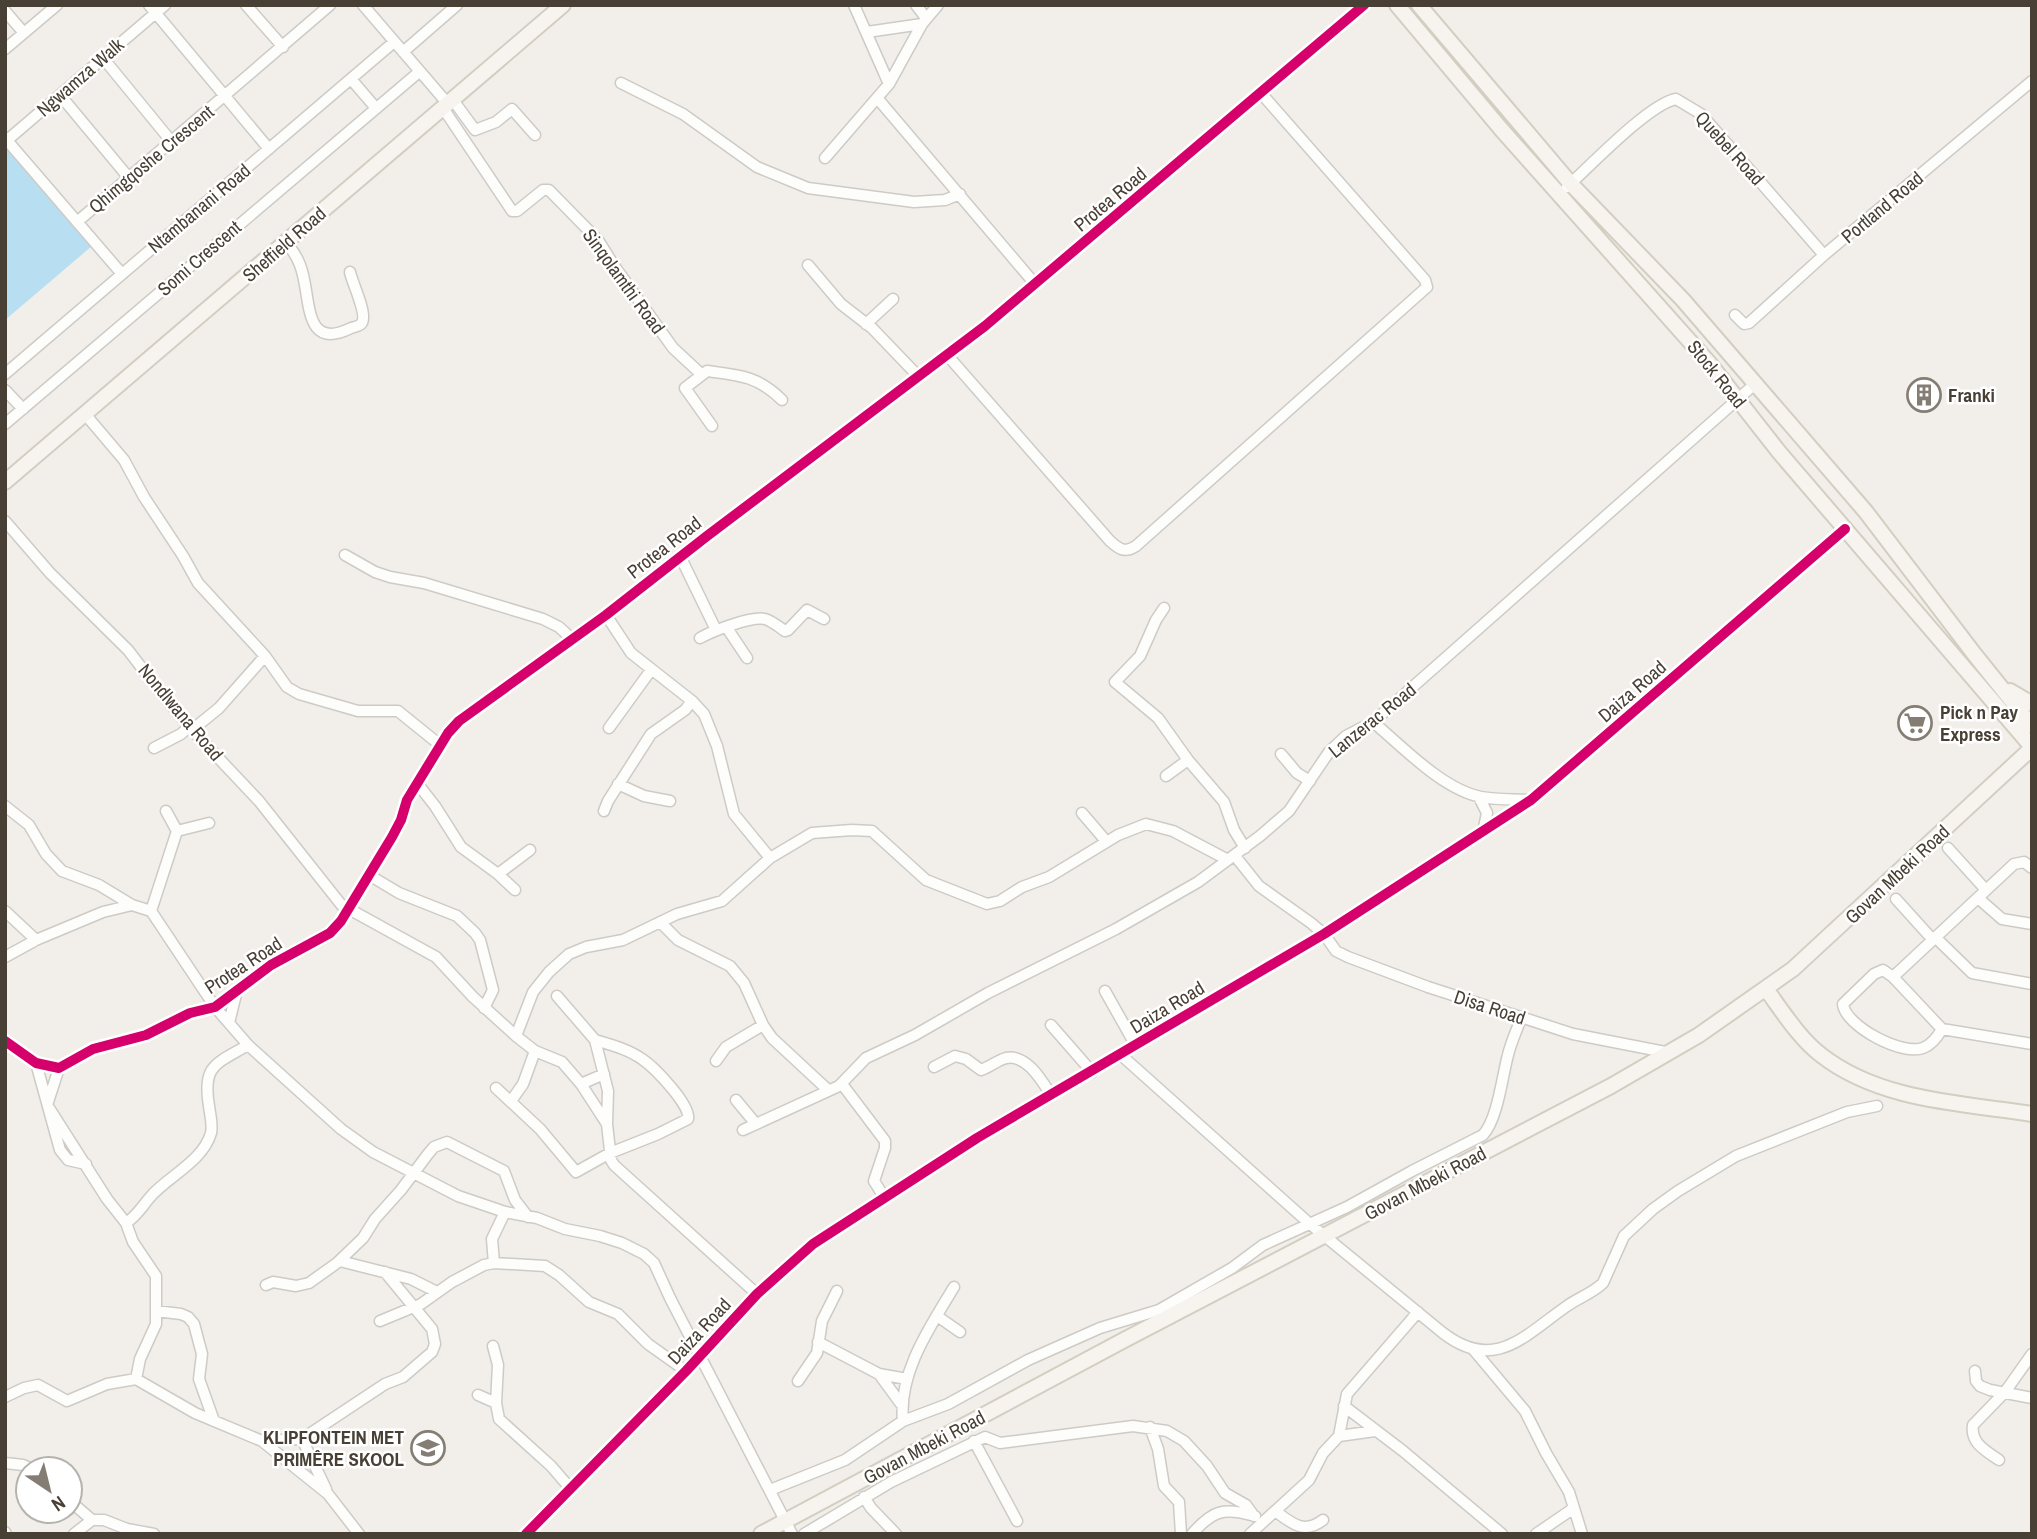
<svg xmlns="http://www.w3.org/2000/svg" width="2037" height="1539" font-family="'Archivo Narrow',sans-serif">
<style>
.water{fill:#b8def2}
.lines{fill:none;stroke-linecap:round;stroke-linejoin:round}
.street-casing{stroke:#cecbc6;stroke-width:13}
.secondary-casing{stroke:#d3cec2;stroke-width:18}
.street{stroke:#fdfdfc;stroke-width:10}
.secondary{stroke:#f7f4ef;stroke-width:14}
.cycleway-casing{stroke:#fff;stroke-width:15}
.cycleway{stroke:#d6006c;stroke-width:10}
.labels{text-anchor:middle;stroke-width:5;stroke-linejoin:round;paint-order:stroke}
.street-label{font-size:19px;fill:#494035;stroke:#fff}
.poi-label{font-size:19px;font-weight:bold;fill:#494035;stroke:#fff;text-anchor:start}
</style>
<rect width="100%" height="100%" fill="#f2efea"/>
<path class="water" d="M5 149 10 150 92 246 5 320Z"/>
<g class="lines">
<g class="street-casing">
<path id="street" d="M149 5 269 149
M246 5 283 47
M363 5 448 104
M854 5 889 84
M916 5 926 18
M5 11 24 33
M867 32 922 24
M5 49 57 5
M403 52 457 5
M103 58 171 141
M351 79 375 107
M621 83 683 114 757 167 808 188 914 202 945 200 960 194
M60 95 129 178
M878 99 1035 284
M453 100 475 130 496 122 512 109 535 135
M443 108 512 211H517L543 190H549L598 240 615 267 673 348 701 374
M5 138 122 274
M5 142 165 5
M825 158 889 84 922 24 938 5
M1567 187C1590 166 1649 104 1676 99L1701 114 1824 255
M77 222 330 5
M286 243C292 249 297 257 300 265 312 294 301 353 351 328 355 327 359 326 361 324 369 316 352 283 350 272
M808 265 841 304 872 328 919 377
M1735 315 1744 324 1749 323 1824 255 2032 81
M866 324 893 299
M948 356 1110 541C1120 550 1125 553 1136 546L1427 287 1425 280 1260 92
M5 374 394 42
M5 390 23 409
M85 414 124 460 144 497 183 556 198 583 265 656 287 687 299 694 358 711H398L440 745
M5 424 419 72
M712 426 685 388 707 371C739 375 758 376 782 400
M5 521 50 573 128 650 158 689 192 730 259 801 347 912
M345 555 375 572 390 577 424 583 543 619 559 627 572 639
M680 556 716 630
M1164 608 1156 620 1140 656 1115 682 1158 718 1188 760 1224 802 1234 830 1245 848
M606 615 631 653 692 701 704 714 717 746 734 814 770 858
M727 628 747 658
M700 638C712 631 752 616 765 619 772 621 779 627 785 631L788 630 807 610 824 619
M1373 722C1403 747 1442 789 1481 797 1497 800 1514 799 1531 800
M609 728 651 670
M192 730 219 708 265 656
M154 748 181 734 190 726
M1281 754 1297 773 1310 781
M1166 776 1188 760
M417 783 435 806 461 847 498 874 515 890
M618 784 644 796 670 801
M1479 797 1487 813 1483 832
M5 806 29 825 46 854 62 871 99 885 132 905
M166 811 177 831
M604 811 608 801 651 734 685 710 692 701
M1082 813 1106 841
M177 831 209 823
M1948 848 1986 890
M1235 856 1259 886 1311 923 1324 934 1336 951 1348 957 1428 987 1573 1034 1670 1053
M498 874 530 850
M369 875 399 893 457 916 475 933 480 940 493 990 484 1008
M1978 898 2002 919 2032 924
M1896 899 1933 940
M349 909 436 957 473 997 516 1036 535 1051 562 1062 581 1084 607 1124
M5 911 36 940
M151 911 177 831
M660 922 678 940 730 966 744 983 763 1025 772 1038 828 1090
M1935 937 1972 973 2032 984
M5 957 36 940 103 912 132 905 151 911 215 1007 248 1045 341 1129 373 1152 458 1196 505 1212 537 1218 565 1229 600 1236 622 1243 644 1254 654 1263 670 1298 792 1534
M1893 977 2014 864 2024 862 2032 868
M1105 991 1136 1046
M557 996 595 1040 608 1091 607 1124 611 1160 614 1165 757 1294
M229 1023 237 990
M1051 1025 1092 1072
M1942 1029C1938 1036 1931 1045 1923 1048 1902 1056 1845 1026 1843 1004L1874 974 1883 970 1893 977 1942 1029 2032 1044
M516 1036 533 992 549 972 569 954 586 947 623 940 677 914 722 901 770 858 812 833 852 830 872 831 926 880 987 904 1000 901 1022 887 1049 877 1118 835 1146 824 1173 831 1228 860
M5 1041 36 1063 59 1068 93 1049 146 1035 190 1013 215 1007 271 965 330 933 341 921 392 837 401 820 407 800 448 733 459 721 606 615 707 536 985 326 1364 5
M1121 1055 1310 1224 1443 1333C1495 1373 1525 1335 1567 1306 1578 1298 1593 1293 1603 1283L1624 1236 1653 1209 1678 1191 1736 1156 1847 1112 1877 1106
M716 1061 726 1047 763 1025
M36 1063 60 1150 68 1160 86 1164
M934 1067 955 1056 966 1059 981 1070C990 1067 998 1060 1006 1058 1027 1054 1042 1081 1051 1095
M581 1084 604 1074
M842 1084 885 1141V1148L874 1181 884 1197
M496 1088 540 1129 576 1172 610 1153 658 1134 688 1119C691 1105 654 1067 642 1059 628 1049 611 1045 595 1040
M736 1100 756 1124
M511 1101 523 1084 535 1051
M48 1102 59 1068
M49 1108 107 1199 126 1223 133 1242 156 1276V1324L140 1359 136 1379
M743 1130 839 1086 866 1058 915 1035 988 993 1116 929 1198 882 1260 836 1289 811 1329 752 1346 736 1373 722 1756 383
M126 1223C138 1215 142 1206 152 1195 169 1176 203 1161 211 1133 213 1124 210 1115 209 1106 202 1065 216 1064 248 1045
M340 1261 411 1279 437 1292
M494 1263 492 1239 505 1212
M266 1285 273 1282 296 1286 309 1283 337 1263 363 1238 375 1219 401 1190 428 1154 434 1147 447 1142 504 1171 515 1200 528 1217
M156 1311 181 1314 188 1317 194 1324 202 1354 199 1379 214 1421
M937 1316 960 1332
M380 1321 421 1304 452 1282 484 1265 494 1263 545 1266 559 1275 589 1302 618 1314 648 1344 686 1371
M818 1342 879 1374 907 1379
M493 1346 498 1365 496 1403 499 1419 551 1466 570 1488
M1473 1349 1525 1411 1546 1453 1569 1492 1582 1534
M1975 1371 1976 1381 1980 1386 1990 1390 2032 1398
M879 1374 901 1404
M136 1379 195 1413 262 1441 328 1494 359 1534
M798 1381 817 1353 822 1321 837 1291
M478 1395 496 1403
M5 1397 24 1388 38 1385 67 1401 107 1384 136 1379
M1344 1406 1403 1451 1502 1534
M903 1421C898 1373 930 1327 954 1287
M1150 1427 1158 1449 1164 1486 1179 1502 1181 1534
M1339 1436 1375 1431
M302 1439 326 1489
M262 1441 302 1439 385 1384 403 1377 432 1352 435 1344 432 1329 385 1272
M974 1441 1017 1521
M1999 1460C1986 1451 1970 1443 1973 1425L2005 1392 2032 1354
M5 1463 23 1465 32 1469
M770 1490 845 1460 903 1421 948 1404 1028 1360 1100 1328 1159 1310 1232 1268 1263 1245 1347 1207 1412 1171 1483 1135C1498 1118 1502 1077 1508 1055 1511 1042 1517 1030 1521 1018
M864 1497 871 1508 896 1534
M70 1501 92 1520H104L127 1529 154 1534
M1275 1511C1292 1523 1303 1535 1323 1520
M5 1532 6 1534
M74 1534 92 1520
M526 1534 686 1371 757 1294 813 1244 977 1138 1324 934 1531 800 1845 529
M804 1534 891 1482 985 1437 1000 1443 1133 1426 1167 1431 1184 1441 1207 1466 1225 1493 1246 1505 1254 1516
M1192 1534C1213 1510 1224 1507 1255 1516
M1250 1534 1309 1480 1323 1453 1339 1436 1347 1394 1418 1312
M1536 1534 1574 1508"/>
</g>
<g class="secondary-casing">
<path id="secondary" d="M1397 5 1501 129 1710 364 1779 452 2032 747
M1419 5 1571 184 1683 300 1866 512 1975 655 2032 726
M5 482 563 5
M2010 691 2032 704
M1766 989C1783 1012 1799 1038 1821 1055 1880 1101 1961 1103 2032 1114
M761 1534 1126 1339 1611 1086 1699 1035 1793 969 2032 748"/>
</g>
<use href="#street" class="street"/>
<use href="#secondary" class="secondary"/>
<g class="cycleway-casing">
<path id="cycleway" d="M5 1041 36 1063 59 1068 93 1049 146 1035 190 1013 215 1007 271 965 330 933 341 921 392 837 401 820 407 800 448 733 459 721 606 615 707 536 985 326 1364 5
M526 1534 686 1371 757 1294 813 1244 977 1138 1324 934 1531 800 1845 529"/>
</g>
<use href="#cycleway" class="cycleway"/>
</g>
<defs>
<g id="building-ring" transform="scale(1.75)"><circle r="9.5" fill="#fff" stroke="#847d74" stroke-width="1.5"/><path d="M-4-6H4V6H1V3H-1V6H-4ZM-2.5-4.3h1.7v1.8h-1.7ZM.8-4.3h1.7v1.8H.8ZM-2.5-1h1.7V.8h-1.7ZM.8-1h1.7V.8H.8Z" fill="#847d74"/></g>
<g id="supermarket-ring" transform="scale(1.75)"><circle r="9.5" fill="#fff" stroke="#847d74" stroke-width="1.5"/><path d="M-6-5.5h2.5l.6 2H6L4.5 2H-2.5L-4.4-4H-6ZM-1.5 3.2a1.3 1.3 0 1 0 .1 0ZM3 3.2a1.3 1.3 0 1 0 .1 0Z" fill="#847d74"/></g>
<g id="school-ring" transform="scale(1.75)"><circle r="9.5" fill="#fff" stroke="#847d74" stroke-width="1.5"/><path d="M0-5L7-2L0 1L-7-2ZM-4 1L0 2.5L4 1V4Q0 6-4 4Z" fill="#847d74"/></g>
</defs>
<g fill-rule="evenodd">
<use href="#building-ring" x="1924" y="395"/>
<use href="#supermarket-ring" x="1915" y="723"/>
<use href="#school-ring" x="428" y="1448"/>
</g>
<g class="labels">
<g class="street-label">
<text transform="translate(80 77) rotate(-41)" y="7">Ngwamza Walk</text>
<text transform="translate(1730 148) rotate(48)" y="7">Quebel Road</text>
<text transform="translate(151 159) rotate(-40)" y="7">Qhimgqoshe Crescent</text>
<text transform="translate(1110 199) rotate(-40)" y="7">Protea Road</text>
<text transform="translate(1882 207) rotate(-40)" y="7">Portland Road</text>
<text transform="translate(199 208) rotate(-40)" y="7">Ntambanani Road</text>
<text transform="translate(284 244) rotate(-41)" y="7">Sheffield Road</text>
<text transform="translate(199 258) rotate(-41)" y="7">Somi Crescent</text>
<text transform="translate(624 281) rotate(54)" y="7">Sinqolamthi Road</text>
<text transform="translate(1717 374) rotate(51)" y="7">Stock Road</text>
<text transform="translate(664 547) rotate(-38)" y="7">Protea Road</text>
<text transform="translate(1632 691) rotate(-41)" y="7">Daiza Road</text>
<text transform="translate(181 712) rotate(50)" y="7">Nondlwana Road</text>
<text transform="translate(1372 720) rotate(-39)" y="7">Lanzerac Road</text>
<text transform="translate(1897 874) rotate(-43)" y="7">Govan Mbeki Road</text>
<text transform="translate(243 965) rotate(-33)" y="7">Protea Road</text>
<text transform="translate(1167 1007) rotate(-31)" y="7">Daiza Road</text>
<text transform="translate(1490 1007) rotate(18)" y="7">Disa Road</text>
<text transform="translate(1425 1183) rotate(-28)" y="7">Govan Mbeki Road</text>
<text transform="translate(699 1331) rotate(-47)" y="7">Daiza Road</text>
<text transform="translate(924 1447) rotate(-28)" y="7">Govan Mbeki Road</text>
</g>
<g class="poi-label">
<text x="1948" y="402">Franki</text>
<text x="1940" y="719">Pick n Pay<tspan x="1940" dy="22">Express</tspan></text>
<text x="404" y="1444" text-anchor="end">KLIPFONTEIN MET<tspan x="404" dy="22">PRIMÊRE SKOOL</tspan></text>
</g>
</g>
<rect width="2037" height="1539" fill="none" stroke="#494035" stroke-width="14"/>
<g transform="translate(49 1490) rotate(145)"><circle r="33" fill="#ffffff" stroke="#b6b3ae" stroke-width="2"/>
<path d="M0-5L12 26L0 18L-12 26Z" fill="#847d74"/>
<text y="-10" font-size="19" font-weight="bold" text-anchor="middle" fill="#494035">N</text>
</g>
</svg>
